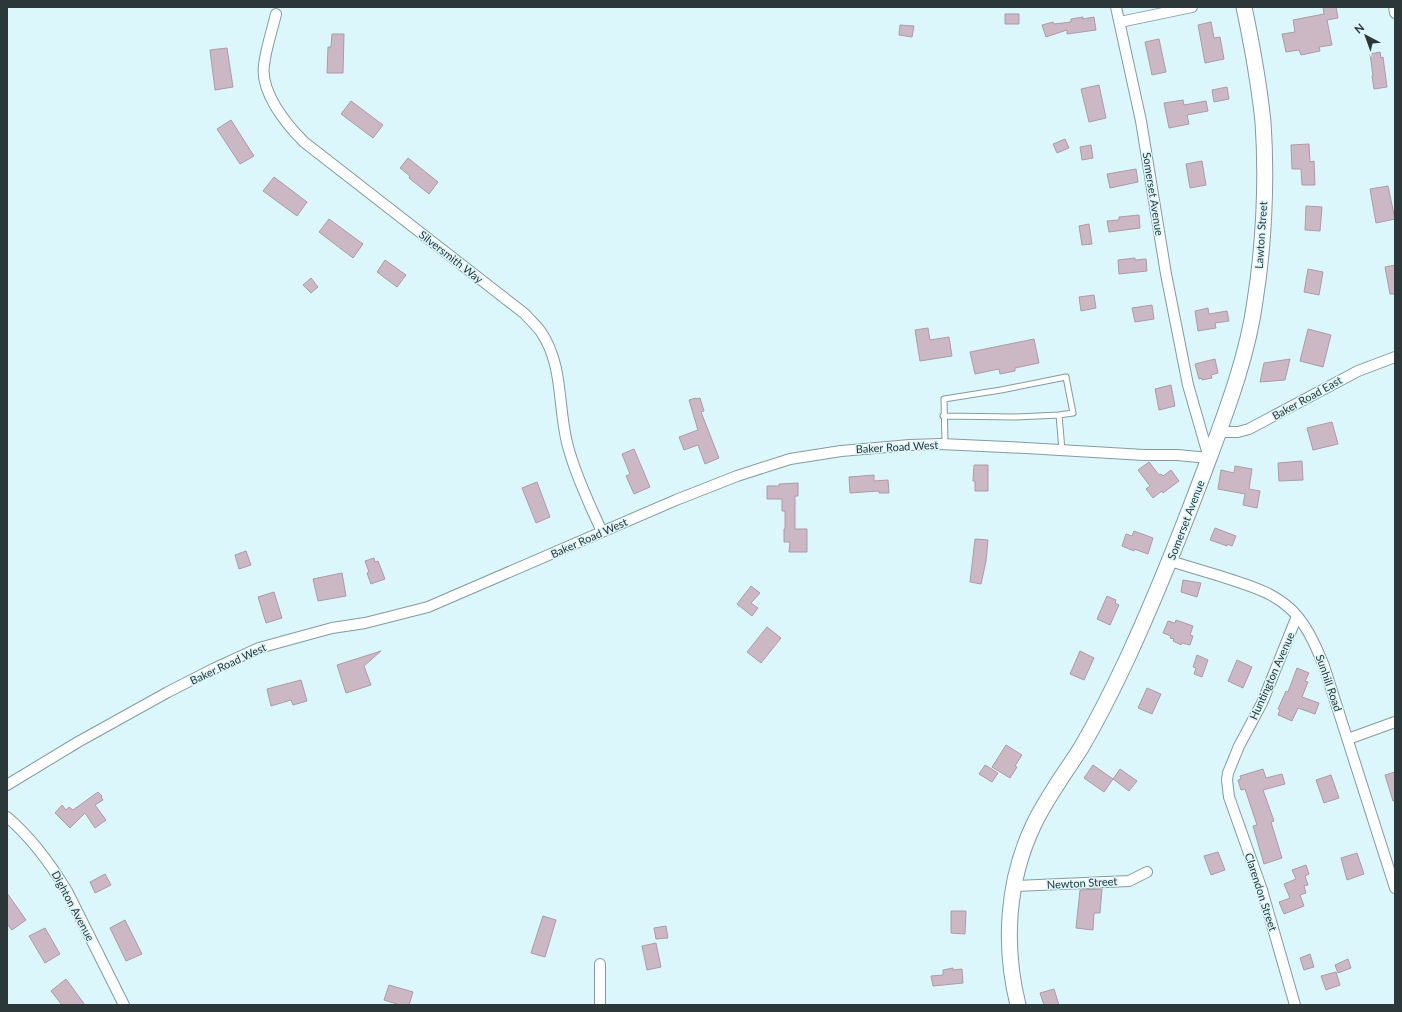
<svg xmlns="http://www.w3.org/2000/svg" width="1402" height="1012" font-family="Lato,sans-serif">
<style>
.building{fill:#ccb7c4;stroke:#af9aa7}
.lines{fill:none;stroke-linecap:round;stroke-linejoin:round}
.lane-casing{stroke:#829ca1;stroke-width:7}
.street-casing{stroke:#829ca1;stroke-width:12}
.primary-casing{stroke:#829ca1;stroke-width:17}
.lane{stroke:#fff;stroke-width:5}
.street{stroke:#fff;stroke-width:10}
.primary{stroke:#fff;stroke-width:15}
.labels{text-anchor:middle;stroke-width:3;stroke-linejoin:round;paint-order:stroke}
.street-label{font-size:11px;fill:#2b3738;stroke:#dbf7fc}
</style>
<rect width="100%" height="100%" fill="#dbf7fc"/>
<path class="building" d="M1323 7H1336L1338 18 1327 20 1332 45 1319 47 1320 51 1301 55 1299 50 1286 52 1282 34 1295 32 1293 20 1324 14Z
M1005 14H1019V24H1005Z
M1083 17V19L1094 17 1096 30 1067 34V30L1046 37 1042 25 1053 22 1054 24 1071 22V19Z
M1211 22 1214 38 1220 37 1224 59 1205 63 1198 25Z
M900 25 914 26 912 37 899 35Z
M332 34H344L343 73H327L328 47H331Z
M1159 39 1166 72 1152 75 1145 42Z
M227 48 233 87 215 90 210 50Z
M1380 52 1381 58 1383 57 1387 87 1374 89 1372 76H1373L1370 54Z
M1099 85 1106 118 1089 122 1081 89Z
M1227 87 1229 99 1214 102 1212 90Z
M1183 100 1184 105 1206 101 1208 111 1187 115 1189 124 1169 128 1164 103Z
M351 101 383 125 373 138 341 114Z
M231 120 254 156 240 164 217 129Z
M1065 139 1069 148 1057 153 1053 144Z
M1309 144 1310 162 1314 161 1315 185H1302L1301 169H1292L1291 145Z
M1091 145 1093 158 1082 160 1080 147Z
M408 158 438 182 429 194 409 178 410 176 400 168Z
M1202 161 1206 185 1190 188 1186 164Z
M1136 169 1138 182 1110 188 1107 174Z
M274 177 307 202 297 216 263 191Z
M1388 186 1395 219 1376 223 1370 189Z
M1306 206 1322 207 1320 231 1305 230Z
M1139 215 1140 228 1109 232 1107 221 1119 220V217Z
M329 219 363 244 353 258 319 232Z
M1089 224 1092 244 1082 245 1079 226Z
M1135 258V260L1146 259 1147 271 1119 274 1118 260Z
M385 260 406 275 397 287 377 272Z
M1395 265V294H1390L1385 267Z
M1308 269 1323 272 1319 295 1304 292Z
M311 278 318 287 311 293 303 285Z
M1094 295 1096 308 1081 311 1079 297Z
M1152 305 1154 319 1135 322 1132 308Z
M1208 308 1209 314 1227 311 1229 321 1215 323 1216 328 1198 331 1195 311Z
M928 328 930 340 949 337 952 356 920 361 915 330Z
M1308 329 1331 335 1323 367 1300 361Z
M1034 339 1039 363 1015 368V371L1000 374 999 369 975 374 970 352Z
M1215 359 1218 373 1211 375 1212 378 1202 380V378L1199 379 1195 364Z
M1290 359 1285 380 1260 382 1264 363Z
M1171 385 1175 406 1159 410 1155 389Z
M696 398V399L700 398 704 411 701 412 719 458 705 464 698 445 684 450 679 437 698 430 689 400Z
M1332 422 1338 444 1313 450 1307 428Z
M634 449 650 487 634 494 626 476 630 474 622 454Z
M1302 461 1303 480 1279 481 1278 463Z
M1149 462 1159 475 1161 474 1163 476 1171 470 1179 481 1163 493 1162 491 1153 498 1146 489 1150 486 1138 470Z
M974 465H988V491H975V481H973Z
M1235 466 1252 469 1249 489 1260 491 1257 508 1243 505 1245 494 1218 489 1221 470 1234 473Z
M874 475V481L888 480 889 493H879V491L850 493 849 477Z
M537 482 550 517 536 523 522 488Z
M798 483V496H795V529H807V552H789L790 542H784V529H785V511H782V499H767V486H779V484Z
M1215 528 1236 536 1232 546 1227 544V546L1210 540Z
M1134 531 1153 538 1148 554 1134 549V551L1122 546 1126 534 1132 536Z
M975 539 988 540 986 561 981 584 970 582Z
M246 551 251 565 239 569 235 555Z
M374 558 375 562 378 561 385 579 371 584 367 573 369 572 365 561Z
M342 573 346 596 318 601 313 579Z
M1183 580 1201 583 1197 597 1181 592Z
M751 586 760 593 751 603 758 608 752 616 737 604Z
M274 592 282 618 266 623 258 597Z
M1107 596 1116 600 1115 603 1119 605 1110 625 1097 619Z
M1176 620 1193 626 1190 635 1193 636 1190 645 1182 643 1181 645 1173 641 1174 639 1170 638 1171 636 1163 633 1168 621 1175 623Z
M767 627 781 638 761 663 747 652Z
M381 651 364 666 371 685 346 693 337 665Z
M1080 651 1094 658 1084 680 1070 674Z
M1197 655 1208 660 1202 677 1194 674 1196 668 1193 667Z
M1237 660 1252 667 1243 688 1228 681Z
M1297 668 1309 673 1305 681 1308 682 1302 697 1319 703 1315 714 1298 708 1292 721 1278 715 1280 710 1278 709 1286 691 1288 692Z
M301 680 307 701 293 705 291 700 271 706 267 689Z
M1147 688 1161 694 1152 714 1138 708Z
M1006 745 1022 755 1015 766 1017 767 1010 778 992 767Z
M985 765 998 773 992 782 979 774Z
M1093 765 1113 779 1104 792 1084 778Z
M1120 769 1137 781 1129 791 1113 779Z
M1263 769 1266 778 1282 774 1285 784 1263 790 1274 821 1271 822 1282 858 1264 864 1253 826 1257 825 1245 789 1241 790 1238 780 1241 779 1240 776Z
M1395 772V801H1393L1385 775Z
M1331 775 1339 798 1324 803 1316 780Z
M98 792 102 796 101 797 103 800 95 805 106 820 95 828 85 813 70 828 55 813 62 805 66 810 69 807 73 810Z
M1218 852 1225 870 1211 875 1204 856Z
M1357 853 1364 874 1347 880 1341 858Z
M1306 865 1309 874 1305 876 1308 885 1304 886 1306 893 1300 895 1304 906 1284 914 1279 902 1290 898 1284 884 1296 879 1292 870Z
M105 874 111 885 95 893 90 882Z
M1102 889 1100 913H1094L1093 930 1076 928 1080 890Z
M7 893 26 920 12 930 7 924Z
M951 911H966L965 934 951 933Z
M543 916 556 920 545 957 531 953Z
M125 920 142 954 126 961 110 928Z
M666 926 668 938 656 939 654 928Z
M45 928 60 954 45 963 29 936Z
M656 943 661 967 647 970 642 946Z
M1310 954 1314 967 1304 970 1300 958Z
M1348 959 1351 968 1338 973 1335 965Z
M953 968V970L962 969 963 983 933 986 931 976 943 975V970Z
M1336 972 1340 985 1326 990 1321 976Z
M66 979 85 1005H62L51 991Z
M389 985 413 992 409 1005H400L384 1000Z
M1054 989 1059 1005H1044L1040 993Z"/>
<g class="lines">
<g class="lane-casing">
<path id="lane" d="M943 416 1015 417 1059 415
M945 444 944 399 1001 390 1066 377 1073 413 1059 415 1062 450"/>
</g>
<g class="street-casing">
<path id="street" d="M1394 7 1395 13
M276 14C272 31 266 48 264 65 260 92 286 124 304 142L525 314C530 320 537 326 541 332 565 367 557 412 569 450 577 479 590 505 602 532
M1120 22 1192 7
M1218 432H1238L1249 429 1358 371 1395 357
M1170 561C1187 566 1203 571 1220 576 1248 585 1279 593 1298 617 1310 632 1317 649 1324 666L1395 888
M1348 739 1395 722
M7 785 78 742 168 692 213 669 259 648 332 628 365 623 428 607 676 500 737 476 790 459 841 451 910 445 941 444 1026 448 1144 455H1177L1209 458 1188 385 1166 274 1141 121 1116 7
M7 817C32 838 50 863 67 891L124 1005
M1014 886 1129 881 1147 872
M600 1005V964
M1295 1005 1262 890 1229 797 1227 780 1228 773 1239 746 1262 703 1297 616"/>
</g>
<g class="primary-casing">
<path id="primary" d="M1018 1005C1003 945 1007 880 1034 824 1047 797 1065 773 1081 748 1098 719 1113 689 1127 659 1158 592 1185 523 1211 453 1229 404 1248 353 1255 301 1264 245 1267 179 1263 122 1259 83 1252 45 1244 7"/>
</g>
<use href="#lane" class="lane"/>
<use href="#street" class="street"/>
<use href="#primary" class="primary"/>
</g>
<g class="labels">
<g class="street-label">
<text transform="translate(1153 194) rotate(81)" y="4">Somerset Avenue</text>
<text transform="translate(1261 235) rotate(-86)" y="4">Lawton Street</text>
<text transform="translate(451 257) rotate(38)" y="4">Silversmith Way</text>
<text transform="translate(1307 398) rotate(-29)" y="4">Baker Road East</text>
<text transform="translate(897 447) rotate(-3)" y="4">Baker Road West</text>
<text transform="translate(1186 520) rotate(-69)" y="4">Somerset Avenue</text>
<text transform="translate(589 538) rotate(-24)" y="4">Baker Road West</text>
<text transform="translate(228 664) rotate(-25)" y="4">Baker Road West</text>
<text transform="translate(1272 676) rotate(-66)" y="4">Huntington Avenue</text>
<text transform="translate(1329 683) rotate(71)" y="4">Sunhill Road</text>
<text transform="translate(1082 883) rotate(-3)" y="4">Newton Street</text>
<text transform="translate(1261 892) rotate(72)" y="4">Clarendon Street</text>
<text transform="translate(73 906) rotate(62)" y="4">Dighton Avenue</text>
</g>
</g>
<rect width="1402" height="1012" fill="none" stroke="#2b3738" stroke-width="16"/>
<g transform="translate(1366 36) rotate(319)" stroke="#dbf7fc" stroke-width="3" paint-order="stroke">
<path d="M0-3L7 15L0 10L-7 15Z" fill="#2b3738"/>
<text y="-6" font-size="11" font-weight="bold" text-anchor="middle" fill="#2b3738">N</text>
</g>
</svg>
